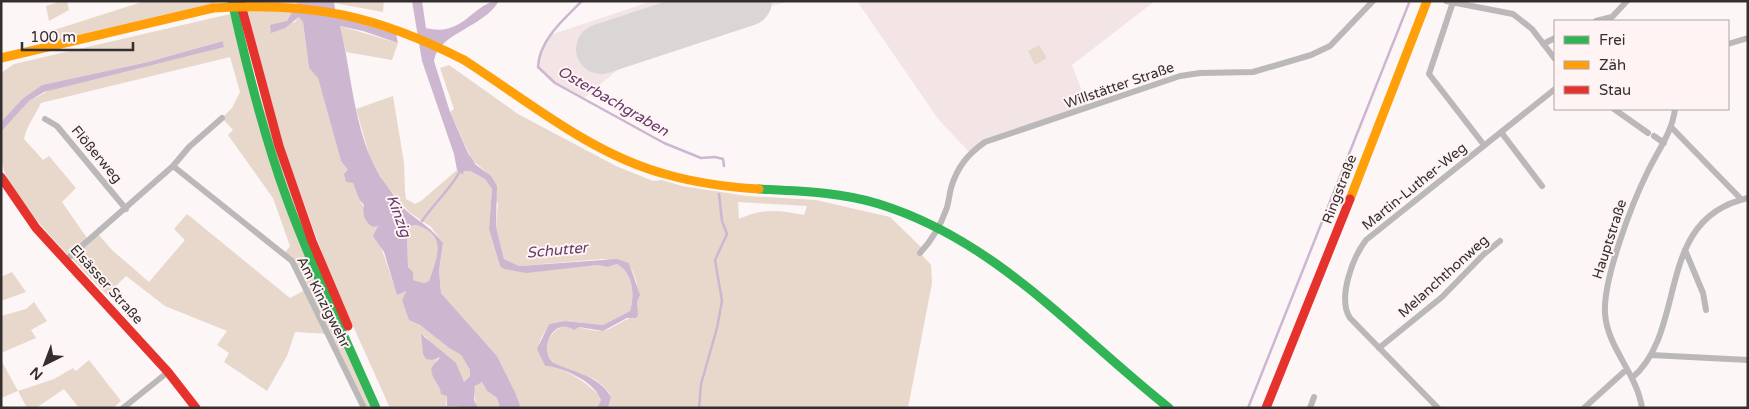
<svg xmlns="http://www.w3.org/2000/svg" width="1749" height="409" font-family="'Varela Round',sans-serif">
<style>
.built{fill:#f3e5e5}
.green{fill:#e7d8cb;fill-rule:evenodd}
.water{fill:#cdb6d0;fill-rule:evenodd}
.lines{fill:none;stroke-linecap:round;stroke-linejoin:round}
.stream{stroke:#cdb6d0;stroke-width:2.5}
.runway{stroke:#dad6d6;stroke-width:50}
.street{stroke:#bbb8b9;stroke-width:6}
.fast{stroke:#30b455;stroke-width:9}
.slow{stroke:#ff9f0a;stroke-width:9}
.jam{stroke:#e5322d;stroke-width:9}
.slow-bridge{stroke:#ff9f0a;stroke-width:9}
.labels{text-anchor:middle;stroke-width:4;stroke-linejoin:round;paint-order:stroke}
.street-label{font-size:14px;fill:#342f2f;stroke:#fff3f3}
.water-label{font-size:15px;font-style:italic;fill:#623a6b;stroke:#fff3f3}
</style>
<rect width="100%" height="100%" fill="#fcf6f6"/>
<path class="built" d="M652 1H788L645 47 584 98 555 83 538 67 539 55 550 35Z
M857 1H1155L1072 65 1089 109 985 142 970 153 938 119Z"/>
<path class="green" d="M62 1H67L69 10 49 21 46 6Z
M145 1 219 2 53 41 51 31Z
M245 1H298L287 21 270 30 295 22 299 17 303 22 309 68 318 77 341 161 348 170 347 182 353 183 359 199 375 225H378L376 232 397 294 406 291 402 300 410 320 420 325 449 348 461 355 470 370V376L464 382 425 336 421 338C422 345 433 355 440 356L432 367 441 391 447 396 446 405 452 408H390L331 277 282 143Z
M334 1H384L383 12 334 3Z
M230 14 371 408H366L329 334 295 332 287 356 267 391 224 362 229 353 217 345 227 331 165 306 126 276 107 295C78 264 18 208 4 170 0 158 1 145 1 132L29 101 52 89 224 46 223 41 148 62 42 85 22 99 1 122V73L14 64ZM230 57 240 92 232 108 222 118 233 130 228 135 273 198 290 246 284 254 292 262 305 290 290 298 187 214 174 229 185 240 149 282 112 250 98 234 89 241 62 202 76 188 49 156 43 160 24 139C27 125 35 116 41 103Z
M340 26 398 43 392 60 346 52Z
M1039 45 1047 58 1035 65 1028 51Z
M449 65 518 114 616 166 653 181 662 180 682 186 747 196 816 200 890 217 923 249 920 253 931 265 932 283 908 408H608L611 397C608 390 602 385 596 380 581 370 537 369 547 342 550 336 554 331 560 328 573 322 588 332 602 331 611 330 621 321 630 318 641 293 640 288 629 263L603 259 519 266 504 259 496 226 498 205 486 172 472 160 450 112 454 109 440 68ZM738 202 807 206 804 215C780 210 762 208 739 219Z
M393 96 404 163 405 191 406 199 415 204 421 201 457 170 463 175 464 171H470L485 179 492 189 489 229 500 266 549 270 598 265 608 267 617 264C633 273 635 294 630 311L603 325 565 321 549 324C538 344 535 345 545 366 566 368 586 382 600 396L601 400 597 408H521L516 394 497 356 441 293 439 271 443 243 431 227 409 212 386 185 371 161 356 109Z
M416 225C448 235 437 257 429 281L424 283 413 280V272L408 267 407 235 411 226Z
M12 272 26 292 1 301V277Z
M34 302 47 321 31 330 36 338 1 353V316L26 309Z
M1 360 18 391 54 379 73 368 76 371 89 360 121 401 113 408H79L64 389 36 408H27L18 391 1 398Z
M482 382 487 391 497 398 500 408H478C474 400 473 391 477 383Z"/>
<path class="water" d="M298 1H334L336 16 396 34 398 43 363 31 340 26C353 78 354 143 387 186 394 195 401 206 409 213 423 224 431 228 443 243L439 271 441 293 497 356 516 394 521 408H500L497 398 487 391 482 382 475 386 474 400 478 408 447 406V396L441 394C441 385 428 375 432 367 434 363 438 361 440 357L432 360 426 359 423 354 421 334 456 363 464 382 470 376V370L461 355 449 348 420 325 409 320 402 300 406 291 397 295 384 252 373 236 378 226 373 227C365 222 362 215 364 205L359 199 353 183 346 182 344 174 348 170 341 161 318 78 309 68 303 22 299 17 285 28 271 33 270 25 287 21ZM416 225C448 235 437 257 429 281L424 283 413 280V272L408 267 407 235 411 226Z
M412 1H422L426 28C464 38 474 1 499 1 483 28 438 33 434 61L450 112 468 153 476 165 491 176 497 186 496 226 504 259 519 266 617 259 629 263 640 295 637 302 638 315 636 318H627L603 331 579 327 574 330C555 317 538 347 552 362 573 373 598 374 611 397L608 408H597L601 400C595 382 563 367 545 366L537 349 549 324 565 321 603 325 630 311C635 294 633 273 617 264L608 267 598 265 526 273 504 269 500 266 489 229 492 189 485 179 470 171H464L463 175 457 170 454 154 422 61Z
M223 41 224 47 44 92 29 101 1 132V122L22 99 42 85 148 62Z"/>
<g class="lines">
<path class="stream" d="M582 1C564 19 539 40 538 67L555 83 664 143 701 158 715 157 723 159 724 166
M422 221C434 203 452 188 461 169
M699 408 701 384 717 328 722 301 715 260 727 234 722 221 719 194
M1248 408 1409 3"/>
<path class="runway" d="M601 49 747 1"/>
<path class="street" d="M1446 1 1513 14 1532 29 1555 59
M1453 2 1429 74 1484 145
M1596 21 1612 17 1627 1
M1543 44 1555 38
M1728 44 1748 38
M1614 109 1648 133
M45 119 57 126 126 209
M1671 127 1741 199
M1501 132 1542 186
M1654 136 1664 143
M173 166 189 147 222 118
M1685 250 1703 293 1706 310
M920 253C932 240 940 227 946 210 949 203 949 195 951 188 957 167 968 154 985 142L1180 76 1200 73 1253 72 1311 55 1330 46 1373 1
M67 259 173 166 292 261 364 408
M1379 348 1442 297 1484 254 1500 241
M1651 355 1748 360
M1632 378C1689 329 1653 219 1748 198
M123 408 168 372
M1310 408 1314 397
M1438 408 1350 318C1337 298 1353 257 1366 240L1555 89
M1584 408 1627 369
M1642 408C1637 373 1607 348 1605 313 1603 279 1632 203 1648 171 1658 150 1672 133 1675 109"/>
<path class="fast" d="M232 1C247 69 264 137 288 202 314 272 346 340 376 408
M759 189C799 191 840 192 879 204 998 241 1075 334 1169 408"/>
<path class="slow" d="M1 58 213 8
M464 60C528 101 591 154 665 174 696 183 727 187 759 189
M1350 199 1427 1"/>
<path class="jam" d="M240 1 279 146 312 241 348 326
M1 177 36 228 168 372 196 408
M1266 408 1350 199"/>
<path class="slow-bridge" d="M213 8C312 2 376 15 464 60"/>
</g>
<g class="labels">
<g class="street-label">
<text transform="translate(1119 85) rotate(-19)" y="5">Willstätter Straße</text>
<text transform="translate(97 154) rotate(50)" y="5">Flößerweg</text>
<text transform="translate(1414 186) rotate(-39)" y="5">Martin-Luther-Weg</text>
<text transform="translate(1339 189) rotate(-69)" y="5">Ringstraße</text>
<text transform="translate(1609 239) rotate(-72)" y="5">Hauptstraße</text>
<text transform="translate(1443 276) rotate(-42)" y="5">Melanchthonweg</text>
<text transform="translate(107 284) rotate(48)" y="5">Elsässer Straße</text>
<text transform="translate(324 302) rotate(63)" y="5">Am Kinzigwehr</text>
</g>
<g class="water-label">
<text transform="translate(613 101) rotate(30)" y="5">Osterbachgraben</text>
<text transform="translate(399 216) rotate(70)" y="5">Kinzig</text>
<text transform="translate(557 250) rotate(-5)" y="5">Schutter</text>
</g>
</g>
<rect width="1749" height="409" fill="none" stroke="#342f2f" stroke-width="5"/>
<rect x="1554" y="20" width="175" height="90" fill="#fff3f3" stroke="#aea5a5"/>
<rect x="1564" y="36" width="25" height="8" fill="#30b455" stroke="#aea5a5"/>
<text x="1599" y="45" font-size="15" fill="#342f2f">Frei</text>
<rect x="1564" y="61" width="25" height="8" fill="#ff9f0a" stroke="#aea5a5"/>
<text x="1599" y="70" font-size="15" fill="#342f2f">Zäh</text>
<rect x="1564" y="86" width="25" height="8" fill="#e5322d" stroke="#aea5a5"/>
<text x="1599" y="95" font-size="15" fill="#342f2f">Stau</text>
<g transform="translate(45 364) rotate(222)" stroke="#fff3f3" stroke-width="4" paint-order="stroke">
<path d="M0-4L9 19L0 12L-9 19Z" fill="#342f2f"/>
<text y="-8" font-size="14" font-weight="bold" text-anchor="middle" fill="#342f2f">N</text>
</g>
<path d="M22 42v8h111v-8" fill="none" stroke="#342f2f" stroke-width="2.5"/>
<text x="30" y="42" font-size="15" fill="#342f2f" stroke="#fff3f3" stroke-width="4" paint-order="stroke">100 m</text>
</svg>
